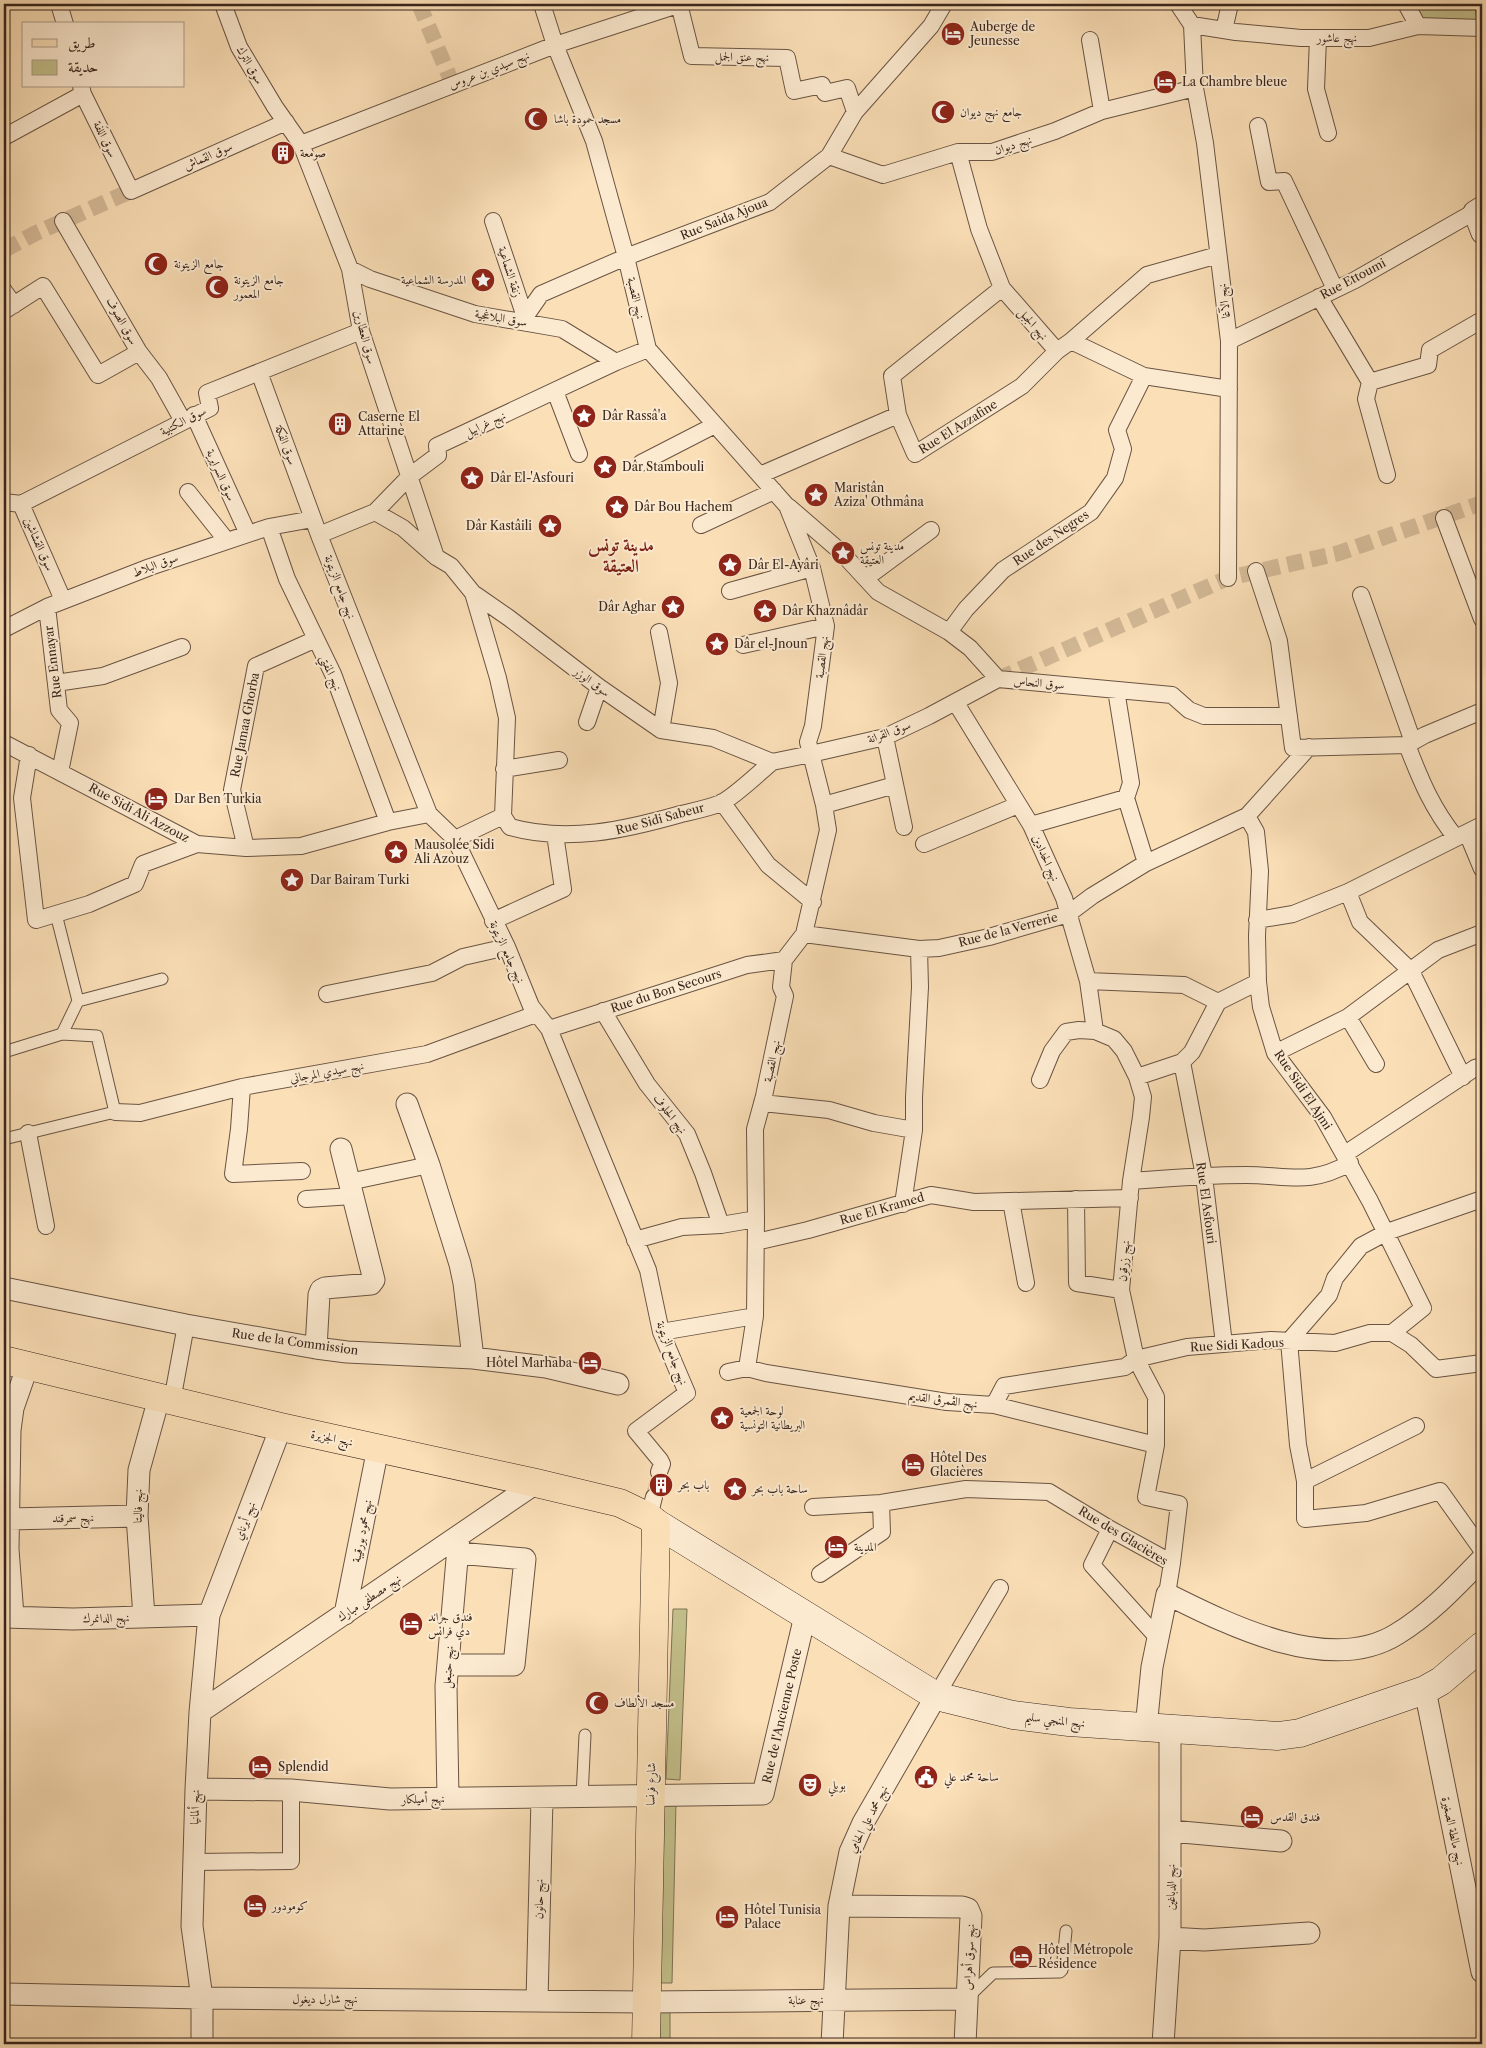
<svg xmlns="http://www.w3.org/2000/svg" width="1486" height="2048" font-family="'Libre Caslon Text',Amiri,serif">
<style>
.green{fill:#c3c08b;stroke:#7e7254}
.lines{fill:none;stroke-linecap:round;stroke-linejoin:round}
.pedestrian-tunnel{stroke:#d4ba98;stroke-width:16;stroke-dasharray:16 8;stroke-linecap:butt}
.service-casing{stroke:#695443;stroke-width:13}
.pedestrian-casing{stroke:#695443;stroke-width:18}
.minor-casing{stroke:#695443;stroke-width:23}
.secondary-casing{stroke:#38251c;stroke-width:29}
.primary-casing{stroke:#38251c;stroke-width:29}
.service{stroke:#fcead0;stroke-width:11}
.pedestrian{stroke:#fcead0;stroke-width:16}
.minor{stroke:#fcead0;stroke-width:21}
.secondary{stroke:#fcead0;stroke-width:28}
.primary{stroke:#fbdfb7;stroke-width:28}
.labels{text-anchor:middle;stroke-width:4;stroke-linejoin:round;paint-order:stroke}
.poi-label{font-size:12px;fill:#38251c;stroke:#fcead0;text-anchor:start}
.street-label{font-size:12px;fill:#38251c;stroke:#fcead0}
.district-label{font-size:18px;font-weight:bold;fill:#7a1f14;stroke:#fcead0}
</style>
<rect width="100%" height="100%" fill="#fbdfb7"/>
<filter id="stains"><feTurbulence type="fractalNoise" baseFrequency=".004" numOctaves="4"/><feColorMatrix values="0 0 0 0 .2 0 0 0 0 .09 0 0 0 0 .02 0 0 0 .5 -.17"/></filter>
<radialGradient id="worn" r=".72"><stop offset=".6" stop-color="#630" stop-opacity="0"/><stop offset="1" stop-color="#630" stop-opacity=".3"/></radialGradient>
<path class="green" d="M1414 4H1475L1477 25 1422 24Z
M673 1609H687L680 1780 666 1779Z
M658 1801 676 1802 672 1983H653Z
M653 2010H670V2044H652Z"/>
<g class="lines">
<path class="pedestrian-tunnel" d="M419 4 450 78
M4 250 36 233 131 191
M998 679 1228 578 1339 553 1482 503
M654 1497 659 1472"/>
<g class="service-casing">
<path id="service" d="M78 1001 162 979
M4 1052 62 1034 78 1001 56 914
M4 1139 115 1112 97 1036 62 1034
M582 1797 585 1735
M967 1998 993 1973 1060 1972 1062 1970 1066 1931"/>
</g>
<g class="pedestrian-casing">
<path id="pedestrian" d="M59 4 65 24
M223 4 239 47 275 107 301 144 350 269 361 331 436 557
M542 4 555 45 594 141 626 257 648 349 787 506 812 568 826 626 813 726 808 742 824 805 828 830 804 934 784 960 781 987 785 996 764 1096 755 1129 756 1219 755 1316 747 1368
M679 4 692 56 787 58 794 91 822 85 825 93 847 88 855 112
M1178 4 1192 25 1195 88 1205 143 1229 341 1228 578
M1406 4 1418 26
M1192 25 1236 32 1301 38H1369L1418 26 1482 28
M1224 30 1230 4
M1318 38 1316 89 1328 133
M1090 40 1102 111
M81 86 83 94 131 191 286 122
M1258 126 1269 182 1284 181 1335 289
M4 137 83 94
M301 144 555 45 681 4
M958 152 979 229 1002 288 1057 351 1071 341 1144 376 1229 389
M829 156 883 175 958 152H992L1055 131 1102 111 1195 88
M63 221 139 352 159 378 183 421
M493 221 527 323
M350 269 370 279 475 314 562 329 616 362 648 349
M4 291 14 305
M1319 297 1370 382
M4 311 43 286 98 375 139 352
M525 317 541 294 626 257 770 202 829 156 855 112 931 26 944 4
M1071 341 1147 275 1218 255
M1229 341 1355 280 1474 212
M259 372 319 535 429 814 455 839 507 947 531 1006 549 1029 648 1270 661 1332 687 1393 636 1431 660 1460 662 1464 659 1472
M555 391 579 454
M194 415 248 534
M898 415 892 376 1002 288
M641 463 715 425
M760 475 898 415 915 454 1022 386 1057 351
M1387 475 1366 399 1370 382 1428 365 1430 350 1482 320
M188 492 227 541
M4 502 21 504 63 600
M21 504 210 408 207 393 361 331
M789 507 841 552 878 592 949 632 970 648 998 679 1172 695 1189 710 1204 716H1289
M375 512 403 528 436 557 451 566 473 593 509 618 599 687 661 730 713 738 772 762 811 754 885 737 929 716 998 679
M1444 518 1482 619
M701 525 774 491
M269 527 287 579 333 674 388 822
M319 535 375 512 410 476 438 455 437 446 616 362
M1256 571 1279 641 1293 748 1407 745 1425 735 1482 711
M866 578 931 530
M730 591 812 568
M473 593 498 678 507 718 503 816
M1361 595 1413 742
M47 607 59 710 70 723 60 772
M4 629 47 607 150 567 269 527 313 519
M659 632 669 683 661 730
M949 632 966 609 1003 570 1091 512 1115 478 1123 449 1117 430 1144 376
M743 645 826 626
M56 683 103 676 182 647
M1116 690 1131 783 1126 798 1146 863
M956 703 1031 825 1064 898 1088 981 1095 1031
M587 722 599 687
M885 737 904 827
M4 743 197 844 246 848 301 846 388 822 429 814
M1407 745C1421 781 1432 808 1456 838
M1309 747 1247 816 1256 832 1260 871 1257 936 1258 982 1261 1007 1275 1053 1323 1117 1370 1201 1423 1308 1392 1333
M29 755 22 798 36 920 89 904 135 884 143 864 197 844
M504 769 559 760
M722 802 768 865 813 902
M824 805 895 785
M1031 825 1126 798
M1467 833 1482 869
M455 839 503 816 510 827C567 843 625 830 681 814 694 811 709 808 721 803 734 797 760 772 772 762
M924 844 1018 805
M246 848 232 790 256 666 316 639
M1348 892 1360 922 1411 971 1463 1077
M1257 920 1293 914 1348 892 1482 825
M493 921 563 889 555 834
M804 934 919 949 939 948 989 937 1068 914 1092 896 1146 863 1247 816
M1088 981 1184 985 1218 1002
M327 994 432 973 463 957 507 947
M603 1011 647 1084 687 1134 703 1173 721 1225
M1348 1017 1376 1064
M549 1029 747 965 784 960
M1275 1053 1348 1017 1438 950 1482 933
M1182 1062 1204 1176 1224 1344
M1137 1077 1182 1062 1192 1052 1218 1002 1258 982
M1040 1080 1052 1051 1066 1032 1079 1030 1095 1031 1114 1039 1124 1051 1137 1077 1143 1097 1141 1117 1131 1181 1121 1290 1136 1359 1156 1397V1445L1146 1497 1179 1504 1172 1563
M242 1087 239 1129 233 1174 302 1171
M762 1103 829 1110 874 1123 914 1130
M115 1112 140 1113 242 1087 427 1054 536 1014
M28 1133 46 1226
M1345 1154 1475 1068 1482 1066
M1131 1181C1170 1178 1208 1175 1246 1175 1288 1175 1309 1186 1350 1163
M349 1182 429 1165
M306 1199 353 1196
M1076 1199 1077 1283 1121 1290
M1482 1199 1387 1232 1361 1246 1335 1278 1329 1295 1289 1341 1298 1445 1305 1481V1519L1366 1513 1440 1491 1482 1550
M1011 1201 1026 1283
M903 1204 914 1130V1097L920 987 919 949
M635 1240 682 1227 721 1225 756 1219
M756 1242 808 1230 931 1195 974 1202 1130 1198
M661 1332 755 1316
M728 1372 747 1368 766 1373 947 1402 994 1405 1156 1445
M172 1401 186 1325
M994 1405 1004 1386 1125 1367 1136 1359 1187 1347 1271 1340 1335 1343 1370 1333H1392L1411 1345 1436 1369 1482 1363
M1305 1481 1416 1426
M813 1507 881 1503 966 1489 1049 1492 1110 1529 1172 1563 1167 1594
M649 1517 654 1497
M1110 1529 1092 1565 1157 1637
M820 1574 882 1532 881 1503
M936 1696 1000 1588
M194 1862 291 1861V1790"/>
</g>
<g class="minor-casing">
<path id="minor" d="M1482 207 1474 212 1482 233
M407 1104 429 1165 460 1264 464 1283 473 1358
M4 1288 186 1325 316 1348 347 1352 473 1358 546 1367 618 1384
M316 1348 319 1295 321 1290 325 1288 371 1284 374 1280 341 1149
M9 1519 137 1516
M345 1614 378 1448
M13 1616 8 1549 10 1430 13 1408 28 1365
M4 1617 73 1619 209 1615
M144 1617 137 1516 139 1470 159 1398
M448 1665H514L525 1559 458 1553
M1425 1690 1482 1972
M200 1712 536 1483
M1146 1728 1152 1667 1167 1594C1229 1625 1330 1676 1397 1634 1430 1614 1456 1586 1482 1559
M196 1789 291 1790 390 1799 763 1794 805 1616
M448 1798 446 1686 459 1536
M1171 1831 1281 1841
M839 1906 962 1907 968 1909 971 1916 965 2044
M1170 1938 1204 1940 1309 1933
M4 1994 202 1998 646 2002 966 1999
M537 2001 542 1798
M202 2044V1998L192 1926 196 1789 200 1712 209 1615 281 1427
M832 2044 839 1906 850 1852 863 1823 936 1696
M1163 2044 1170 1938V1730"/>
</g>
<g class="secondary-casing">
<path id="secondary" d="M656 1523 936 1696 1013 1715 1069 1722 1278 1736 1300 1733 1425 1690 1441 1681 1482 1646"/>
</g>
<g class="primary-casing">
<path id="primary" d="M4 1360 281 1427 536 1483 620 1503 649 1517 656 1523 646 2044"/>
</g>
<use href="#service" class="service"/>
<use href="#pedestrian" class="pedestrian"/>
<use href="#minor" class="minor"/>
<use href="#secondary" class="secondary"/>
<use href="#primary" class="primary"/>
</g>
<defs>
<g id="hotel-disc" transform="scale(1.25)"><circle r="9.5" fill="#8f2418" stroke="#fcead0"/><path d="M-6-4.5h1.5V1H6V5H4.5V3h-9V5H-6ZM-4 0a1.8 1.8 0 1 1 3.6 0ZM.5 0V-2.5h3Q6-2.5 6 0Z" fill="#fff"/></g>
<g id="mosque-disc" transform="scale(1.25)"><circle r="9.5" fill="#8f2418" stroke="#fcead0"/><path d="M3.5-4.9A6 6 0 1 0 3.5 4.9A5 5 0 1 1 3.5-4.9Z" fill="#fff"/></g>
<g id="building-disc" transform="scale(1.25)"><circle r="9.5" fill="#8f2418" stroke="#fcead0"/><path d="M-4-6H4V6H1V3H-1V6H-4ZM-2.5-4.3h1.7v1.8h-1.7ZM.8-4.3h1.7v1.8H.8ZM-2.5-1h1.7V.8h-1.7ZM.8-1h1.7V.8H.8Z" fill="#fff"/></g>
<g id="sight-disc" transform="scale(1.25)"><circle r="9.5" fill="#8f2418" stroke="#fcead0"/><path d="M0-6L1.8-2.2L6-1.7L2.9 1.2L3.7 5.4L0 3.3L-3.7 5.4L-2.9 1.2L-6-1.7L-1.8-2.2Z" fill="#fff"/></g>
<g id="civic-disc" transform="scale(1.25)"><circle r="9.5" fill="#8f2418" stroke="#fcead0"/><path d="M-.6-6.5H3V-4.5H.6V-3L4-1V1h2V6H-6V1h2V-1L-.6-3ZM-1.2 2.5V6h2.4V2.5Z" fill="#fff"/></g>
<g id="theatre-disc" transform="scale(1.25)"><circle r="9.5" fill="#8f2418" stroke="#fcead0"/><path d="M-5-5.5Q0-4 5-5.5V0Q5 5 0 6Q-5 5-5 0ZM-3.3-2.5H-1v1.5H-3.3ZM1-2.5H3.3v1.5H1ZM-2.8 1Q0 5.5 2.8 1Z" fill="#fff"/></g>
</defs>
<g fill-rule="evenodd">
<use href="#hotel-disc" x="953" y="34"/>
<use href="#hotel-disc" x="1165" y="82"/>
<use href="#mosque-disc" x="943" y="112"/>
<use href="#mosque-disc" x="536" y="119"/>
<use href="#building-disc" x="283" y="153"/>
<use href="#mosque-disc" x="156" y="264"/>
<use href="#sight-disc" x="483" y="280"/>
<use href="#mosque-disc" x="217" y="287"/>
<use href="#sight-disc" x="584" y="416"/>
<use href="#building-disc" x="340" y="424"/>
<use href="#sight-disc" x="605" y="467"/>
<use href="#sight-disc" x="472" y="478"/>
<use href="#sight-disc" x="816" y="495"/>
<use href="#sight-disc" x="617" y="507"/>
<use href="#sight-disc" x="550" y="526"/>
<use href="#sight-disc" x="843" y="553"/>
<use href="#sight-disc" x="730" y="565"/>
<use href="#sight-disc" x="673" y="607"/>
<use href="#sight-disc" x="765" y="611"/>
<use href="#sight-disc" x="717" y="644"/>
<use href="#hotel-disc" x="156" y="799"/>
<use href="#sight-disc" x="396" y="852"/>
<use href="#sight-disc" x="292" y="880"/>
<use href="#hotel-disc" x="590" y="1363"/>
<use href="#sight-disc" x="722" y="1418"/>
<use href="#hotel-disc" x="913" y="1465"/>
<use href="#building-disc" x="661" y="1485"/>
<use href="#sight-disc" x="735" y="1489"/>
<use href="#hotel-disc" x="836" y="1547"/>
<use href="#hotel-disc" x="411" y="1624"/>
<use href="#mosque-disc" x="597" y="1703"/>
<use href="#hotel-disc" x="260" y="1767"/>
<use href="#civic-disc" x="926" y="1777"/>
<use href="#theatre-disc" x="810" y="1785"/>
<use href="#hotel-disc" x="1252" y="1817"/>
<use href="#hotel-disc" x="255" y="1906"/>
<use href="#hotel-disc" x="727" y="1917"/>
<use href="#hotel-disc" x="1021" y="1957"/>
</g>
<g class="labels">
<g class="poi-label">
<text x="970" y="31">Auberge de<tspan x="970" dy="14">Jeunesse</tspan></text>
<text x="1182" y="86">La Chambre bleue</text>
<text x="960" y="116">جامع نهج ديوان</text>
<text x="554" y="123">مسجد حمودة باشا</text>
<text x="300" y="157">صومعة</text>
<text x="174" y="268">جامع الزيتونة</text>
<text x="234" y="284">جامع الزيتونة<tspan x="234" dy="14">المعمور</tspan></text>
<text x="466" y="284" text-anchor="end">المدرسة الشماعية</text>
<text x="602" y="420">Dâr Rassâ'a</text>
<text x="358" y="421">Caserne El<tspan x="358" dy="14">Attarine</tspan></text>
<text x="622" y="471">Dâr Stambouli</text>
<text x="490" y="482">Dâr El-'Asfouri</text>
<text x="834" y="492">Maristân<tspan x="834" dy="14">Aziza' Othmâna</tspan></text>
<text x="634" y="511">Dâr Bou Hachem</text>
<text x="532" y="530" text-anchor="end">Dâr Kastâili</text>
<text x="860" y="550">مدينة تونس<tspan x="860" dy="14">العتيقة</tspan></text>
<text x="748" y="569">Dâr El-Ayâri</text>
<text x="656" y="611" text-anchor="end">Dâr Aghar</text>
<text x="782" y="615">Dâr Khaznâdâr</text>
<text x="734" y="648">Dâr el-Jnoun</text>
<text x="174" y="803">Dar Ben Turkia</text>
<text x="414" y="849">Mausolée Sidi<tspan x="414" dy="14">Ali Azouz</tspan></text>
<text x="310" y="884">Dar Bairam Turki</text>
<text x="572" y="1367" text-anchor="end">Hôtel Marhaba</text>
<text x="740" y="1415">لوحة الجمعية<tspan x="740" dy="14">البريطانية التونسية</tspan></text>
<text x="930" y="1462">Hôtel Des<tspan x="930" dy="14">Glacières</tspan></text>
<text x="678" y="1489">باب بحر</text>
<text x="752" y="1493">ساحة باب بحر</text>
<text x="854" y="1551">المدينة</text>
<text x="428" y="1621">فندق جراند<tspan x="428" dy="14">دي فرانس</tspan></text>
<text x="614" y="1707">مسجد الألطاف</text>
<text x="278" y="1771">Splendid</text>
<text x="944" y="1781">ساحة محمد علي</text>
<text x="828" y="1789">بوبلي</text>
<text x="1270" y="1821">فندق القدس</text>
<text x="272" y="1910">كومودور</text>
<text x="744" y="1914">Hôtel Tunisia<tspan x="744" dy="14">Palace</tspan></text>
<text x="1038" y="1954">Hôtel Métropole<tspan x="1038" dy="14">Résidence</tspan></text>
</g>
<g class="street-label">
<text x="1337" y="42">نهج عاشور</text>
<text transform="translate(742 57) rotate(1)" y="4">نهج عنق الجمل</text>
<text transform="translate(250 65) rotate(60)" y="4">سوق الترك</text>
<text transform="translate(489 70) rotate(-21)" y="4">نهج سيدي بن عروس</text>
<text transform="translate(105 139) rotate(64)" y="4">سوق اللَفة</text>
<text transform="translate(1013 145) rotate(-17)" y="4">نهج ديوان</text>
<text transform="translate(208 156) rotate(-24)" y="4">سوق القماش</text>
<text transform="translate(724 219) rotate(-22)" y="4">Rue Saida Ajoua</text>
<text transform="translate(510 272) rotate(72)" y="4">زنقة الشماعية</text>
<text transform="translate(1353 279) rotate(-28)" y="4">Rue Ettoumi</text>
<text transform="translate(636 298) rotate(77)" y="4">نهج القصبة</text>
<text transform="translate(1224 301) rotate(-97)" y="4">نهج الآغا</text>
<text transform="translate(501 318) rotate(10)" y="4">سوق البلاغجية</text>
<text transform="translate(122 321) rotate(61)" y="4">سوق الصوف</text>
<text transform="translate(1033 324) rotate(49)" y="4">نهج الجبل</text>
<text transform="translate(365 337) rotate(75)" y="4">سوق العطارين</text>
<text transform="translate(183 421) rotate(-27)" y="4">سوق الكتبية</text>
<text transform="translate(485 424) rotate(-25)" y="4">نهج غرابيل</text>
<text transform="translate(958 427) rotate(-32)" y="4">Rue El Azzafine</text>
<text transform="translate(286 445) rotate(70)" y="4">سوق الفكة</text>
<text transform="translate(221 475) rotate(66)" y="4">سوق السرايرية</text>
<text transform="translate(1051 538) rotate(-34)" y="4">Rue des Negres</text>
<text transform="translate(39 544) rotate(66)" y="4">سوق القشاشين</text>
<text transform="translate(155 565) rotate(-20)" y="4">سوق البلاط</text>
<text transform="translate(340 587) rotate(69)" y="4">نهج جامع الزيتونة</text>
<text transform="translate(822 657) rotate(-83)" y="4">نهج القصبة</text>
<text transform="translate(53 662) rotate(-97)" y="4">Rue Ennayar</text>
<text transform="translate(331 673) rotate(67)" y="4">نهج المفتي</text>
<text transform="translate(592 682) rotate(36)" y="4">سوق الوزر</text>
<text transform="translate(1039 683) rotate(5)" y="4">سوق النحاس</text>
<text transform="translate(245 725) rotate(-79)" y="4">Rue Jamaa Ghorba</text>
<text transform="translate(889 732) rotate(-20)" y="4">سوق القرانة</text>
<text transform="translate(139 813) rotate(28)" y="4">Rue Sidi Ali Azzouz</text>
<text transform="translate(660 819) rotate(-15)" y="4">Rue Sidi Sabeur</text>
<text transform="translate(1046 858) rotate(66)" y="4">نهج الحدادين</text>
<text transform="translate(1008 930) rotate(-15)" y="4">Rue de la Verrerie</text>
<text transform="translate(507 952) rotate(65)" y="4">نهج جامع الزيتونة</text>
<text transform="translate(666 991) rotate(-18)" y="4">Rue du Bon Secours</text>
<text transform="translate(772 1061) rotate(-78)" y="4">نهج القصبة</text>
<text transform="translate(327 1072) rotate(-10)" y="4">نهج سيدي المرجاني</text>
<text transform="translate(1303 1090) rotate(56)" y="4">Rue Sidi El Ajmi</text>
<text transform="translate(670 1114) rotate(52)" y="4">نهج الحلوف</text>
<text transform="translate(1206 1203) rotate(82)" y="4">Rue El Asfouri</text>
<text transform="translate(882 1209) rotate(-16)" y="4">Rue El Kramed</text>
<text transform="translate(1124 1261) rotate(-85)" y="4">نهج زرقون</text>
<text transform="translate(295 1342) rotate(8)" y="4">Rue de la Commission</text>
<text transform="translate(1237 1345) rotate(-3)" y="4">Rue Sidi Kadous</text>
<text transform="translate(672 1353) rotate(69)" y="4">نهج جامع الزيتونة</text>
<text transform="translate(943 1400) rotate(7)" y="4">نهج الڨمرڨ القديم</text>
<text transform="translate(332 1438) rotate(12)" y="4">نهج الجزيرة</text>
<text transform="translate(138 1506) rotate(-89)" y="4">نهج فاليتا</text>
<text transform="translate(73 1518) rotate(-1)" y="4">نهج سمرقند</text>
<text transform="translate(245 1521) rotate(-69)" y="4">نهج أبرناي</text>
<text transform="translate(362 1531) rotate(-79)" y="4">نهج محمود بورقيبة</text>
<text transform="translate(1123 1536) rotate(31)" y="4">Rue des Glacières</text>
<text transform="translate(369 1598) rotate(-34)" y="4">نهج مصطفى مبارك</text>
<text transform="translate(106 1618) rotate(-1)" y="4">نهج الدانمرك</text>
<text transform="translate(448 1667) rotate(-86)" y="4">نهج حنبعل</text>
<text transform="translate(782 1716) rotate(-77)" y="4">Rue de l'Ancienne Poste</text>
<text transform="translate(1055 1720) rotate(7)" y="4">نهج المنجي سليم</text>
<text transform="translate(651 1784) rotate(-89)" y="4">شارع فرنسا</text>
<text transform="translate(423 1799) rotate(-1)" y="4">نهج أميلكار</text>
<text transform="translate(195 1807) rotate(-88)" y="4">نهج ألمانيا</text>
<text transform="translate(868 1819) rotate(-63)" y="4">نهج محمد علي الحامي</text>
<text transform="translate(1453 1831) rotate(78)" y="4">نهج مالطة الصغيرة</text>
<text transform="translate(1171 1887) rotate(-89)" y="4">نهج الدباغين</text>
<text transform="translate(539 1899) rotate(-89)" y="4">نهج حانون</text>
<text transform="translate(969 1957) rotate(-87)" y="4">نهج سوق أهراس</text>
<text x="325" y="2003">نهج شارل ديغول</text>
<text transform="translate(806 2000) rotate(-1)" y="4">نهج عنابة</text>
</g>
<g class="district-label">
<text x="621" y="551">مدينة تونس<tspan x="621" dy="21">العتيقة</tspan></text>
</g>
</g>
<rect width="1486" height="2048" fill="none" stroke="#fbdfb7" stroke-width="20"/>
<rect x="5" y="5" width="1476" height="2038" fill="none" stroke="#38251c" stroke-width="2.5"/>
<rect x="10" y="10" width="1466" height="2028" fill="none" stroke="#38251c"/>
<rect x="22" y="22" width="162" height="65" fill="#fcead0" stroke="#ae9b88"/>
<rect x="32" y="39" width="25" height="8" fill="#fbdfb7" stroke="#ae9b88"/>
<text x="68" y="48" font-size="15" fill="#38251c">طريق</text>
<rect x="32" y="60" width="25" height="15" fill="#c3c08b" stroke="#ae9b88"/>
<text x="68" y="72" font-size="15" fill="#38251c">حديقة</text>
<rect width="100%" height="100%" filter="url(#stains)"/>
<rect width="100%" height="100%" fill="url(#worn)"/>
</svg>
